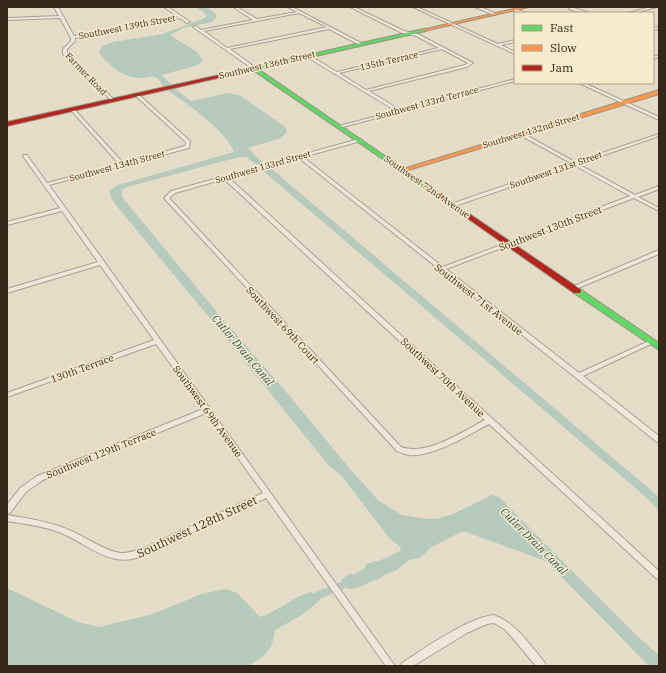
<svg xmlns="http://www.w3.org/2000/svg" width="666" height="673" font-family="'IBM Plex Serif',serif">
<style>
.water{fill:#b5cabc}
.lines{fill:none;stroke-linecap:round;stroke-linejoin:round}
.canal{fill:#b5cabc;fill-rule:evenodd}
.street-casing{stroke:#a9a092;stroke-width:2}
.fast-casing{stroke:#999082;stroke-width:2}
.slow-casing{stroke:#999082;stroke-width:2}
.jam-casing{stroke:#999082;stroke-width:2}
.street{fill:#ece6db;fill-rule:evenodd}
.fast{fill:#63d668;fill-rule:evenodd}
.slow{fill:#ff974d;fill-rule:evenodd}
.jam{fill:#b3261e;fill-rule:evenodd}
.labels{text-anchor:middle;stroke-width:3;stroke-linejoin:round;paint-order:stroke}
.far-street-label{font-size:9px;fill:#38281a;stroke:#f8eacc}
.street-label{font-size:10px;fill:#38281a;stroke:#f8eacc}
.water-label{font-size:11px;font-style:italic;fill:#285955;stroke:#f8eacc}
.near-street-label{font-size:12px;fill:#38281a;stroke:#f8eacc}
</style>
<rect width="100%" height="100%" fill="#e5dcc8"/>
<path class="water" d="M196 7C205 7 212 8 217 16L212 22 183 28 170 35 197 52 203 60 198 65 162 75 177 90 191 101 229 93 241 96 284 126 287 130 286 133 281 138 248 148 262 162 261 164 257 165 246 157H239L127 187 122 190V197L226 323 283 388 350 469 379 501 402 515 427 519H437L453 514 492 495 499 497 635 634 659 655V666H649L546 561 466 532H461L430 548 420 558 409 560 397 570 384 575 378 580 372 581 360 587 350 589 346 588 341 580 349 574H354L364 569 366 564 384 559 400 551 401 548 390 539 348 484 341 475 330 467 203 310 115 204 110 195V190L118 185 234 152C226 130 184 102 166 89 162 87 161 80 157 78 153 75 146 78 142 78 123 78 110 67 99 53L102 46 113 42 162 34 203 19 207 15Z
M268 169 273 170 659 497V511L647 498 263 171Z
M7 588 78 622 99 627 153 614 204 593 227 589 237 593 260 617C278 611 293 597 311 592L320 596V600L302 615 275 630C273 651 265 655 249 666H7Z"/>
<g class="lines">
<path class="canal" d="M352 577 355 578 357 581 355 584 313 602 310 603 307 602 305 599 307 596Z"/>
<g class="street-casing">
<path id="street" d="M54 7H58L74 36 178 17 164 7H168L190 22 187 23 180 18 75 38V41L67 49V54L113 99 114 100 112 101 63 54V49L71 41V38L60 18 7 20V18L59 16Z
M233 7H237L257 19 297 12 288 7H292L363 44 360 45 329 29 230 49 256 68 253 69 193 27 196 26 201 30 253 20ZM299 13 327 27 227 48 204 31Z
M350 7H354L404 31 418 34 473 63 467 67 369 91 400 110 515 79V81L339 128V126L396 111 307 57V55H309L337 72 439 48 416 36 402 33ZM442 49 468 63 465 65 366 90 339 73Z
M413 7H417L498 44 515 40V42L501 45 515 52V54Z
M475 7H480L497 14 494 15Z
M570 7 587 12 588 13H583L569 9Z
M651 7H657L634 13H628Z
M515 9 524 12 525 13H520L514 11Z
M659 27V29L653 30V28Z
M659 55V57L653 59V57Z
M579 83H584L659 117V120Z
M136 94H138L190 141 189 148 49 185 395 666H386L266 498 147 554C142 556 137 558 132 559 106 564 84 542 61 533 44 526 25 524 7 521V515C26 518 46 521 64 528 82 534 103 551 121 553 128 553 135 551 142 549L263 493 206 413 43 480 26 492 10 513 7 514V505L20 488 37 476 203 409 156 344 7 397V393L154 340 100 265 7 293V289L98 262 62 211 7 225V222L60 208 23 156V155H27L47 183 119 164 71 110V108H73L123 163 185 146 186 142 136 96Z
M520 133H522L575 162 659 134V136L578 164 635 195 659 186V189L638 197 659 208V211L634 198 446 269 579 373 649 341H653L654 342 653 343 583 376 659 436V443L657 442 299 158 229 178 659 571V579L656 578 489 424C468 435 432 458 408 455 404 454 400 452 397 451L164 198 171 191 359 139H361V141L303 157 443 267 630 196 574 165 455 206H451V204L571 163 520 135ZM224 179 485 420C462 432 427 456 401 447L169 198 175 193Z
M659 250V254L576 289H572L571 288 572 287Z
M494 615C517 624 530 645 545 663L546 666H536L510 635 504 629 494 623 487 624 467 633 413 666H401L402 663C425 648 467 618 494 615Z"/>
</g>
<g class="fast-casing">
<path id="fast" d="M424 29 426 30V31L258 69 430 187 431 188 428 190 253 70 233 74 231 73 254 67Z
M574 289H580L659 343V350L574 293 573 291Z"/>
</g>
<g class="slow-casing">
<path id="slow" d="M522 7H529L424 31 422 30Z
M659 90V94L405 171H401L400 170Z"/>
</g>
<g class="jam-casing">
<path id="jam" d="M233 72 235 73V74L7 126V122Z
M428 186 580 289 581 291 580 293H574L426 189V187Z"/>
</g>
<use href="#street" class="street"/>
<use href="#fast" class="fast"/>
<use href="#slow" class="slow"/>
<use href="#jam" class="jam"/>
</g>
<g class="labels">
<g class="far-street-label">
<text transform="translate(127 27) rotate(-11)" y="3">Southwest 139th Street</text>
<text transform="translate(389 61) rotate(-13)" y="3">135th Terrace</text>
<text transform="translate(267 65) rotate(-13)" y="3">Southwest 136th Street</text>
<text transform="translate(86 74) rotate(46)" y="3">Farmer Road</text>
<text transform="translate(427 103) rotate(-15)" y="3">Southwest 133rd Terrace</text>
<text transform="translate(531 131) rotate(-17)" y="3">Southwest 132nd Street</text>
<text transform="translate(117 166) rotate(-15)" y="3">Southwest 134th Street</text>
<text transform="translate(263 167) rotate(-16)" y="3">Southwest 133rd Street</text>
<text transform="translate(556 170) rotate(-19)" y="3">Southwest 131st Street</text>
<text transform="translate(427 187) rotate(35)" y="3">Southwest 72nd Avenue</text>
</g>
<g class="street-label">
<text transform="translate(550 228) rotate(-21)" y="4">Southwest 130th Street</text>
<text transform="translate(479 299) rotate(38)" y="4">Southwest 71st Avenue</text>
<text transform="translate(283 325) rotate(47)" y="4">Southwest 69th Court</text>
<text transform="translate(82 368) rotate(-20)" y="4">130th Terrace</text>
<text transform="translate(443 377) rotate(43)" y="4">Southwest 70th Avenue</text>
<text transform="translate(208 411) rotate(54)" y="4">Southwest 69th Avenue</text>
<text transform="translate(101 453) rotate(-22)" y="4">Southwest 129th Terrace</text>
</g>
<g class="water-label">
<text transform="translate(243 350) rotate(50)" y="4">Cutler Drain Canal</text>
<text transform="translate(534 541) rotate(45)" y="4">Cutler Drain Canal</text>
</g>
<g class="near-street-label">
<text transform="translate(197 527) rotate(-25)" y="4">Southwest 128th Street</text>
</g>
</g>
<rect width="666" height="673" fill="none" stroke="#38281a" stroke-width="16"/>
<rect x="514" y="12" width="140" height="72" fill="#f8eacc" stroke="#ab9c85"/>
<rect x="522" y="25" width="20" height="6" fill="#63d668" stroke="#ab9c85"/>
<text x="550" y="32" font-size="12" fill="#38281a">Fast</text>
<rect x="522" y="45" width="20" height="6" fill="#ff974d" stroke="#ab9c85"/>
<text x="550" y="52" font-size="12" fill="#38281a">Slow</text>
<rect x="522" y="65" width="20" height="6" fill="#b3261e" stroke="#ab9c85"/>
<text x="550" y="72" font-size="12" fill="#38281a">Jam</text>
</svg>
